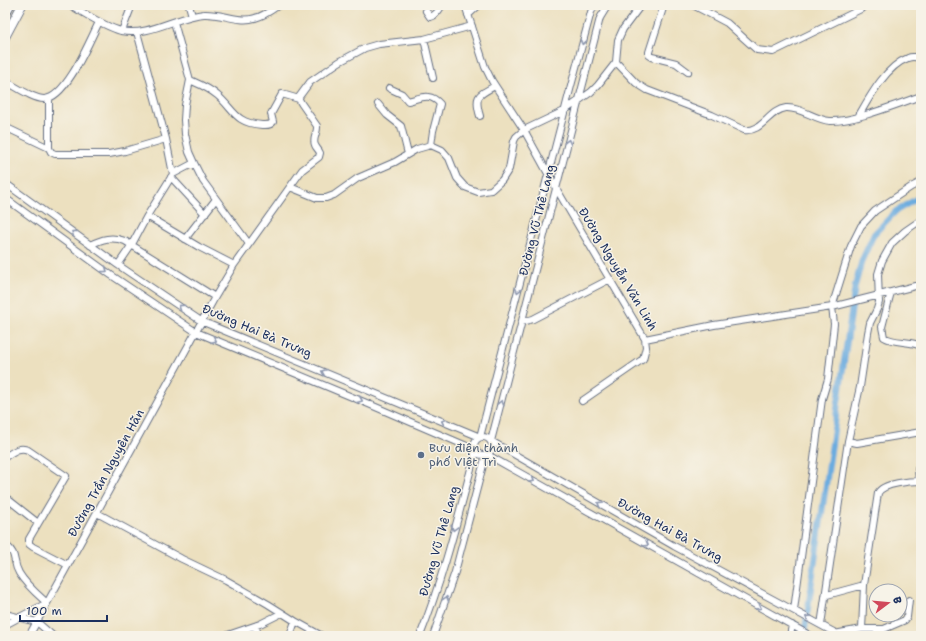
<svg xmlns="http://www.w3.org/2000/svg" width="926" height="641" font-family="'Shantell Sans',sans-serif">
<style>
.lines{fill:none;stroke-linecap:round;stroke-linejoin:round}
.canal{stroke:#6cacdf;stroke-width:6}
.minor-casing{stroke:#646d80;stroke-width:8}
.major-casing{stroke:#646d80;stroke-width:10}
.minor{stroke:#fff;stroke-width:6}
.major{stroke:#fff;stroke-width:8}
.oneway{stroke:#8d97ae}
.service-dot{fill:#5c6f8a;stroke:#f7f3e8;stroke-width:1.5}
.labels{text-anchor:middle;stroke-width:3;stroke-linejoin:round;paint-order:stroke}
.street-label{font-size:12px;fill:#1b2f5e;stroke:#f7f3e8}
.service-label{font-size:12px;fill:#4e5e75;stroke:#f7f3e8;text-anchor:start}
</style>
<rect width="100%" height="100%" fill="#f7f3e8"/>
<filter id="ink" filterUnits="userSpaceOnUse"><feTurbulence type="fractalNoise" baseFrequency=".025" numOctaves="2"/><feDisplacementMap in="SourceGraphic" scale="8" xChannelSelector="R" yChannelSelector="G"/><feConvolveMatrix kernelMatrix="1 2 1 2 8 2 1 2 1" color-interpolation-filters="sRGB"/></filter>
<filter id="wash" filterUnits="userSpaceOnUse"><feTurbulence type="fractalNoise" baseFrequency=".012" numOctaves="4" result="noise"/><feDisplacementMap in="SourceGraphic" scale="16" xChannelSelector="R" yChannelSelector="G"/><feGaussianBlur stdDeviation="0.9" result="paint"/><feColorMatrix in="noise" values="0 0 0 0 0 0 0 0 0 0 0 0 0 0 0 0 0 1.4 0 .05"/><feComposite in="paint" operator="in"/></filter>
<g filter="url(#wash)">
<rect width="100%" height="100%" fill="#ece0bf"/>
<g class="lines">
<path class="canal" d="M804 636 855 286 862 260 874 234 896 211 921 196"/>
</g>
</g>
<g filter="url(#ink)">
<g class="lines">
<g class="minor-casing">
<path id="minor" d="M70 5C86 14 103 26 121 31 149 37 177 16 204 14 221 13 239 23 255 18 264 16 272 10 279 5
M189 5 192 16
M465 5 485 67 492 81 524 130 556 188 645 339 714 325 832 307 915 286H921
M608 5 600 18 491 441 674 546 841 636
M664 5 649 52V55L652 57 676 63 688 72
M693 5 727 23 757 50 773 52 861 9 865 5
M426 11 430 17C436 16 439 10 442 5
M468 15 479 5
M174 22 190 80 185 105 184 120 185 134 189 152 194 163 203 181 249 244
M122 31 132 5
M137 32 166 139 173 174
M424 39 433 78
M616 62 636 83 647 90 712 115 744 130C762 133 769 110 786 108 801 107 815 120 830 121 854 122 897 104 921 96
M190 80C199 84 209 88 217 95 234 109 234 123 262 125 266 125 270 126 273 122L271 114 282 94 299 99
M5 81C15 86 33 99 44 99 66 99 90 40 99 22
M389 88 402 94 408 101C421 98 430 92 440 104L433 131 431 145
M49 98V148L51 152 55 154H109L125 151 166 139
M378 104 387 115 401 126 408 154
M480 116C474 96 478 95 495 86
M858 117C869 98 886 66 908 58 912 56 916 57 920 58
M5 127 49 148
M171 177 205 214
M5 183 118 265 201 321 480 437 571 86 591 12 595 5
M290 187 317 198H326L334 195 358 178 395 162 417 149 431 145 442 150 449 158 457 178 465 187 478 192 491 190 502 180 509 169 514 141 516 137 524 130 564 111 591 92 598 85 616 62 618 40 623 29 641 5
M5 198 111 275 196 332 364 402 476 450C459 513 444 576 420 636
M147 216 199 247 234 265
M185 239 216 199
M90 245C102 239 112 236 125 241L215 297
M118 265 131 246 147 216 173 174 194 163
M891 292 882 327 884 337C895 344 909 340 921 346
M522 322 533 319 610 279
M582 401 643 359 646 347 645 339
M474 446a9 9 0 1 1 18 0a9 9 0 1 1-18 0Z
M848 441 857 443 921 432
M5 457C13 452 19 446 28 450L66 476 29 539V544L33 547 68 565
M919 481C919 475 916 467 921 463
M5 497 38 523
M97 513 182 559 226 580 268 604 295 621 322 636
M827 595 864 585
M794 610 822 399 828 379 834 324 832 307 851 246 861 226 875 211 911 187 921 182
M5 614 37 622 53 636
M5 625 18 618 47 603C37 594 26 585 19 573 12 561 18 555 6 545
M821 625 848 441 860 387 868 333 870 323 877 309 879 302 878 274 882 261 892 243 905 231 921 220
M255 626 259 636
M862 629 864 585 878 493C883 483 911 481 921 481
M834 634 862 629H884L905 620 907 617 909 600
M29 636 215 297 234 265 302 170 319 157 320 153C319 150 316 148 315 145 312 139 318 132 317 126L301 103 299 99V97L310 82 339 62 365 48 379 44 424 39 472 26
M225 636 260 624 282 613
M290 636 295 621
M433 636 455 572 486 454 811 636
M790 636 792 625"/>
</g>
<g class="major-casing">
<path id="major" d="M5 14 10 5
M5 37 22 5"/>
</g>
<use href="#minor" class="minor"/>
<use href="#major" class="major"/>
</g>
<defs><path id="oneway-chevron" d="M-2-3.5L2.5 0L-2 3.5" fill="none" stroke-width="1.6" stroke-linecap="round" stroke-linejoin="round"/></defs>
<g class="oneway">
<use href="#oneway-chevron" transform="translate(583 42) rotate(105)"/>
<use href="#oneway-chevron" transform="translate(568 142) rotate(-76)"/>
<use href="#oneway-chevron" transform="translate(74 233) rotate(-144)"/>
<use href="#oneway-chevron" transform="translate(105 270) rotate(36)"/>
<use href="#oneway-chevron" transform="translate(518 290) rotate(104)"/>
<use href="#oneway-chevron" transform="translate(181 307) rotate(-146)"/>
<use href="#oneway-chevron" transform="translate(214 340) rotate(22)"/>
<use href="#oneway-chevron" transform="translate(324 372) rotate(-157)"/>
<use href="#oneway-chevron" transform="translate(360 400) rotate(23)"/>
<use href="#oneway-chevron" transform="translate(501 403) rotate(-76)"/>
<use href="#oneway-chevron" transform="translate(444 422) rotate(-157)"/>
<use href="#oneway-chevron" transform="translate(532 480) rotate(30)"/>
<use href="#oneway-chevron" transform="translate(600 504) rotate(-150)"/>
<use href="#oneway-chevron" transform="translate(454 528) rotate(105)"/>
<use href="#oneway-chevron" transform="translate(646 544) rotate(29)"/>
<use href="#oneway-chevron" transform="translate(446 599) rotate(-72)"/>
<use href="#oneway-chevron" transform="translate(759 607) rotate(29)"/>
<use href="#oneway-chevron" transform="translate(808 618) rotate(-152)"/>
</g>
</g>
<circle class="service-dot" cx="421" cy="455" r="4"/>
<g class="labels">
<g class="street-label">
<text transform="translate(537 220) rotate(-76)" y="4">Đường Vũ Thê Lang</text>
<text transform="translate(618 269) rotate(59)" y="4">Đường Nguyễn Văn Linh</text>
<text transform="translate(257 331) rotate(23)" y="4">Đường Hai Bà Trưng</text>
<text transform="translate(106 473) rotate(-61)" y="4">Đường Trần Nguyên Hãn</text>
<text transform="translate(670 530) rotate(29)" y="4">Đường Hai Bà Trưng</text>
<text transform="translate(439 541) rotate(-74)" y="4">Đường Vũ Thê Lang</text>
</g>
<g class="service-label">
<text x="429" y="452">Bưu điện thành<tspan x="429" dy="14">phố Việt Trì</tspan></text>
</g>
</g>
<rect width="926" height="641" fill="none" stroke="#f7f3e8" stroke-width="20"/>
<g transform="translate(888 603) rotate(74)"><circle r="19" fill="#f7f3e8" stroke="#9fa5b1"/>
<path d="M0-3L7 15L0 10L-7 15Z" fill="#d1495b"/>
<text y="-6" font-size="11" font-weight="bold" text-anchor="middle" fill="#1b2f5e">B</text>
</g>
<path d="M20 615v6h87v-6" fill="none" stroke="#1b2f5e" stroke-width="2"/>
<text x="26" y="615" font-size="12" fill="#1b2f5e" stroke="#f7f3e8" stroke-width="3" paint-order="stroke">100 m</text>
</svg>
